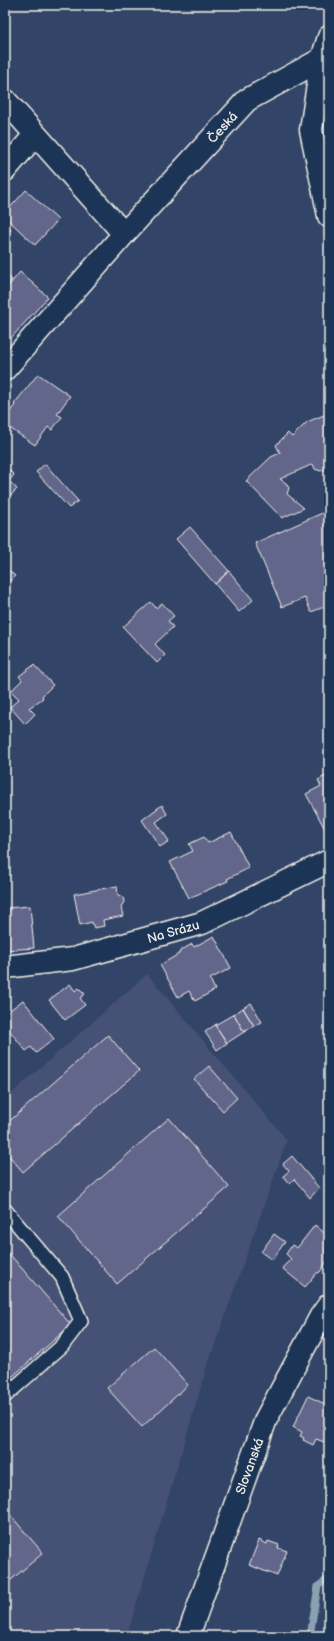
<svg xmlns="http://www.w3.org/2000/svg" width="334" height="1641" font-family="'Balsamiq Sans',sans-serif">
<style>
.built{fill:#455174}
.lines{fill:none;stroke-linecap:round;stroke-linejoin:round}
.stream{stroke:#8aa1b0;stroke-width:7}
.building{fill:#64668b;stroke:#f4f1e8}
.lane-casing{stroke:#f4f1e8;stroke-width:16}
.street-casing{stroke:#f4f1e8;stroke-width:25}
.lane{stroke:#1d3557;stroke-width:13}
.street{stroke:#1d3557;stroke-width:22}
.labels{text-anchor:middle;stroke-width:3.5;stroke-linejoin:round;paint-order:stroke}
.street-label{font-size:13px;fill:#f4f1e8;stroke:#1d3557}
</style>
<rect width="100%" height="100%" fill="#324467"/>
<filter id="ink" filterUnits="userSpaceOnUse"><feTurbulence type="fractalNoise" baseFrequency=".025" numOctaves="2"/><feDisplacementMap in="SourceGraphic" scale="8" xChannelSelector="R" yChannelSelector="G"/><feConvolveMatrix kernelMatrix="1 2 1 2 8 2 1 2 1" color-interpolation-filters="sRGB"/></filter>
<g filter="url(#ink)">
<path class="built" d="M147 974 287 1140 206 1370 127 1636H5V1099Z"/>
<g class="lines">
<path class="stream" d="M310 1636 318 1586 329 1578"/>
</g>
<path class="building" d="M26 190 58 220 35 245 5 217V213Z
M5 224 11 230 5 237Z
M20 272 48 297 11 338 5 333V290Z
M5 274 12 280 5 288Z
M38 374 70 396 57 414 62 417 52 430 48 427 35 445 5 425V418L15 405 14 404Z
M329 413V464L327 469 321 471 315 469 313 464 280 479 286 483 289 488 287 494 304 508 282 518 246 481 271 457 280 453 276 445 288 433 292 437 307 422Z
M45 464 78 501 69 508 36 472Z
M5 466 14 475 9 481 17 489 5 501Z
M329 510V605L311 612 305 598 282 607 255 543Z
M190 527 229 571 215 584 176 539Z
M5 567 15 576 5 585Z
M229 571 253 600 239 612 215 584Z
M151 602 156 608 162 603 174 616 168 621 173 627 155 644 165 655 157 663 123 627Z
M34 665 53 685 42 696 43 698 29 708 35 714 25 724 10 707 19 699 9 689 12 690 22 680 19 676Z
M329 774V827L325 829 306 794 321 786 318 780Z
M162 805 167 814 156 822 169 841 160 847 142 820Z
M231 832 249 868 227 879 228 881 189 898 170 862 193 851 189 844 204 837 208 843Z
M117 886 118 895 123 897 124 902 121 907 123 916 103 920 104 926 94 928 92 922 80 925 74 894Z
M5 902H7V908L30 906 34 948 5 950Z
M214 936 231 968 210 979 215 990 195 1001 189 991 178 997 160 965 179 954 180 951 192 944 194 947Z
M70 984 75 991 79 988 85 994 80 998 85 1005 65 1020 49 1000Z
M23 1000 54 1039 36 1053 31 1047 26 1051 5 1025V1014Z
M251 1003 262 1022 254 1026 243 1008Z
M243 1008 254 1026 244 1032 234 1014Z
M234 1014 244 1032 227 1043 215 1025Z
M215 1025 227 1043 217 1050 205 1032Z
M108 1035 139 1071 23 1172 5 1151V1125Z
M209 1066 237 1098 223 1111 194 1079Z
M169 1118 229 1187 117 1284 58 1216Z
M292 1156 319 1188 310 1198 294 1179 289 1184 283 1176 289 1171 283 1164Z
M315 1225 329 1237V1258L320 1272 317 1273 305 1287 282 1268 291 1259 286 1254 292 1245 297 1248Z
M274 1234 285 1242 272 1260 261 1252Z
M5 1249 71 1325 5 1383Z
M154 1347 188 1385 142 1427 107 1388Z
M308 1396 329 1406V1432L324 1442 316 1439 313 1445 303 1440 304 1438 300 1436 302 1432 293 1427Z
M5 1509 43 1553 5 1585Z
M259 1540 267 1544 268 1541 279 1545 278 1548 287 1551 277 1576 249 1565Z"/>
<g class="lines">
<g class="lane-casing">
<path id="lane" d="M5 1210 62 1277 81 1321 62 1346 5 1396"/>
</g>
<g class="street-casing">
<path id="street" d="M329 37 322 59 311 130 329 216
M5 100 124 234
M5 170 35 135
M5 369 124 234 247 100 322 59
M5 967 73 959 202 923 329 861
M188 1636 266 1419 321 1316 329 1305"/>
</g>
<use href="#lane" class="lane"/>
<use href="#street" class="street"/>
</g>
</g>
<g class="labels">
<g class="street-label">
<text transform="translate(222 127) rotate(-47)" y="5">Česká</text>
<text transform="translate(173 931) rotate(-16)" y="5">Na Srázu</text>
<text transform="translate(249 1466) rotate(-70)" y="5">Slovanská</text>
</g>
</g>
<rect width="334" height="1641" fill="none" stroke="#1d3557" stroke-width="20"/>
<rect x="10" y="10" width="314" height="1621" fill="none" stroke="#f4f1e8" stroke-width="1.5" filter="url(#ink)"/>
</svg>
